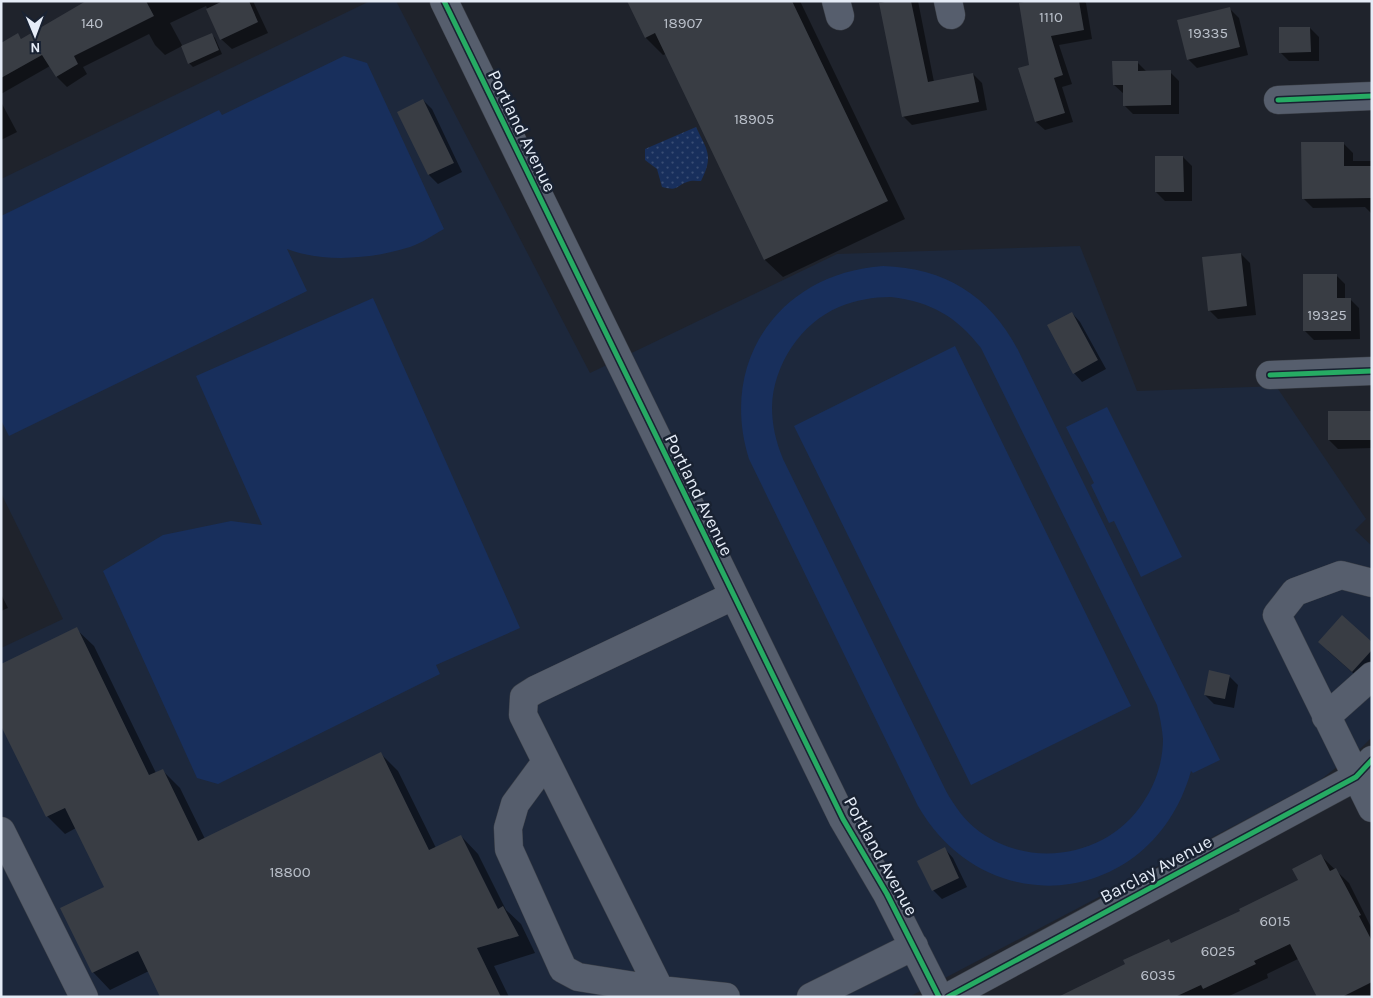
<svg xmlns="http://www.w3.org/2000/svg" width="1373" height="998" font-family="Karla,sans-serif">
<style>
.built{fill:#1d283c}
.grass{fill:url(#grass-dots)}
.garden{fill:#182f5c;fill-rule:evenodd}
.shadow{fill:#0007}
.building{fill:#393d44}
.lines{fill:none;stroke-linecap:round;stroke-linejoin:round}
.minor-casing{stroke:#3c4048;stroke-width:29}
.minor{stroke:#565e6d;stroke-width:28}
.cycleway-casing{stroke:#192232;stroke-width:8}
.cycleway{stroke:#26ab63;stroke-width:5}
.labels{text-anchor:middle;stroke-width:5;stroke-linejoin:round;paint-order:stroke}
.number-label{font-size:15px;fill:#bac0ca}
.street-label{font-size:18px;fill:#e5ecf7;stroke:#192232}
</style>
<defs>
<pattern id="grass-dots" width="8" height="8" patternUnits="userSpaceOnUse" patternTransform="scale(1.25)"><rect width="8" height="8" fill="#182f5c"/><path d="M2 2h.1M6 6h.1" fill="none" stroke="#394d74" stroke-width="1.8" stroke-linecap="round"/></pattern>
</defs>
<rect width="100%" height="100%" fill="#1f232c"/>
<path class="built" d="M370 1H396L590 373 837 254 1080 246 1137 391 1276 386 1366 519 1355 530 1372 546V737L1361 748 1319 781 909 997H1V648L63 619 1 493V179Z"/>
<path class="grass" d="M696 127C707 150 714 156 701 181 697 181 691 180 687 182 674 187 679 191 662 187L657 169 645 160V149Z"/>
<path class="garden" d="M344 56 367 63 444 229C433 235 422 243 410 247 372 259 324 263 287 249L307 291 9 436 1 420V216L219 110 222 115Z
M883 266C945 268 989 295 1018 350L1220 760 1193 773 1191 771C1153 906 988 927 918 806L749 459C718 360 781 273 883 266ZM891 297C931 302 956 316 981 348L1157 705C1160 717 1162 728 1163 739 1163 761 1156 783 1144 801 1110 856 1033 870 980 832 965 821 955 807 946 791L783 459C776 442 772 425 772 407 773 365 801 323 839 307 856 300 873 297 891 297Z
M373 298 520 628 436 665 440 674 218 784 197 778 103 571 163 535 231 521 262 525 196 376Z
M955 346 1131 706 971 785 794 426Z
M1107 407 1182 557 1141 577 1114 521 1109 523 1091 485 1094 483 1066 427Z"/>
<path class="shadow" d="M89 1H253L268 33 232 49 221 39 206 6 170 23 183 47 211 34 215 38 222 54 193 67 189 63 182 46 165 55 155 45 149 34 83 67 87 74 67 87 57 77 50 66 1 94V44L18 35 22 40Z
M629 1H800L905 219 783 277 765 260 666 54 663 55 646 38Z
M880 1H918L934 82 973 74 982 83 987 110 912 125 903 116Z
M1036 1H1084L1086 3 1092 39 1059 45 1072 84 1062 87 1073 122 1045 130 1036 122 1031 66Z
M1230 9 1239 18 1248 55 1197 68 1188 59Z
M1310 28 1319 37V61H1289L1280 52Z
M1137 62 1146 71 1170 72 1179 81V114H1133L1124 105V94L1114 85Z
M423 100 432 109 462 172 438 184 429 175 399 112Z
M1 102 17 132 1 140Z
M1343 143 1353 153V161H1372V214L1365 207 1313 208 1303 198Z
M1183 157 1192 166V201H1165L1156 192Z
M1241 254 1250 263 1256 315 1218 319 1209 310Z
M1336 275 1345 284V299H1350L1359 308 1360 339 1314 340 1305 331Z
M1072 313 1080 322 1106 369 1082 382 1074 373Z
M1372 412V448L1338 449 1329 440Z
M1 594 8 608 1 611Z
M76 629 94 646 156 773 162 770 180 788 205 839 381 754 398 771 436 848 461 836 478 854 506 910 521 924 535 953 494 966 509 997H161L149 971 110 990 93 972 106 887 76 828 65 834 47 816Z
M1372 643V668L1361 680 1328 651Z
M1229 676 1238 685 1234 708 1214 704 1205 695Z
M945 849 953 858 967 887 942 899 933 890Z
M1321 856 1349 883 1372 929V997H1318L1300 958 1267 974 1268 978 1227 997H1060L1242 911 1299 881Z"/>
<path class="building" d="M86 1H146L154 16 74 56 78 64 56 77 42 55 1 78V43L18 33 21 39Z
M223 1H249L258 22 220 40 206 9Z
M627 1H792L888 201 764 260 655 33 645 38Z
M890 1H911L928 82 973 73 979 102 902 117 879 3Z
M1029 1H1079L1084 30 1051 36 1063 75 1054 78 1065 113 1035 122 1018 68 1029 65 1019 3Z
M1230 7 1240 47 1187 60 1177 20Z
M1279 27H1310L1311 52 1279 53Z
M212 33 219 50 188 64 181 46Z
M1112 61H1138V71L1171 70V105L1123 106V85H1113Z
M423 99 454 163 428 175 397 112Z
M1301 142H1344V166H1372V198L1302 199Z
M1155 156H1183L1184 192H1155Z
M1241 253 1247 306 1208 311 1202 257Z
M1303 274H1337V298H1351V331H1303Z
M1072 312 1098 360 1073 374 1047 325Z
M1328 411H1372V440H1328Z
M1342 615 1372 642V650L1352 672 1318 642Z
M77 627 149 775 163 769 198 841 381 752 429 850 461 835 498 909 503 906 519 936 477 948 501 997H160L138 951 92 973 60 908 104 887 65 808 46 817 1 726V664Z
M1209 670 1230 675 1225 699 1204 695Z
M945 847 959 878 932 891 917 861Z
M1321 854 1330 871 1336 868 1361 915 1359 916 1372 941V982L1342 997H1317L1290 944 1254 961 1256 964 1203 989 1201 985 1175 997H1058L1125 964 1123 960 1169 939 1171 943 1240 911 1239 909 1298 880 1292 869Z"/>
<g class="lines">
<g class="minor-casing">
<path id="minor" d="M444 1 843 819 887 894 939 997
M836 1 840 16
M948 1 951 15
M1278 100 1372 96
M1270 375 1372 371
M1372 583 1341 575 1295 592 1277 615 1372 808
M1326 717 1372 676
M546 762 515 804 508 828 509 849 563 969 578 977 660 990
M1 831 84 997
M726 997 660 990 523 715 524 697 535 690 733 596
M811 997 914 946
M948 997 1356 777 1372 760"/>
</g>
<use href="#minor" class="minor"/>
<g class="cycleway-casing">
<path id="cycleway" d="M444 1 843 819 887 894 939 997
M1278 100 1372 96
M1270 375 1372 371
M948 997 1356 777 1372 760"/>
</g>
<use href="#cycleway" class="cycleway"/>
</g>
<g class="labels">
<g class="number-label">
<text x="1051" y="22">1110</text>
<text x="92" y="28">140</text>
<text x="683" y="28">18907</text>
<text x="1208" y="38">19335</text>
<text x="754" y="124">18905</text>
<text x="1327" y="320">19325</text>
<text x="290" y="877">18800</text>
<text x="1275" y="926">6015</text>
<text x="1218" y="956">6025</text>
<text x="1158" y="980">6035</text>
</g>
<g class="street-label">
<text transform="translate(522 131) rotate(64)" y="6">Portland Avenue</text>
<text transform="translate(699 495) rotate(64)" y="6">Portland Avenue</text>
<text transform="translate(881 856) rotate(61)" y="6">Portland Avenue</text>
<text transform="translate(1156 869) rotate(-28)" y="6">Barclay Avenue</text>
</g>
</g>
<rect width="1373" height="998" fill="none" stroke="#e5ecf7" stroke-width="5"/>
<g transform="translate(35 35) rotate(179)" stroke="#192232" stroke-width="4" paint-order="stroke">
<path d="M0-4L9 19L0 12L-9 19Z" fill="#e5ecf7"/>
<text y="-8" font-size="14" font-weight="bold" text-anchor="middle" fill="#e5ecf7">N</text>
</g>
</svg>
